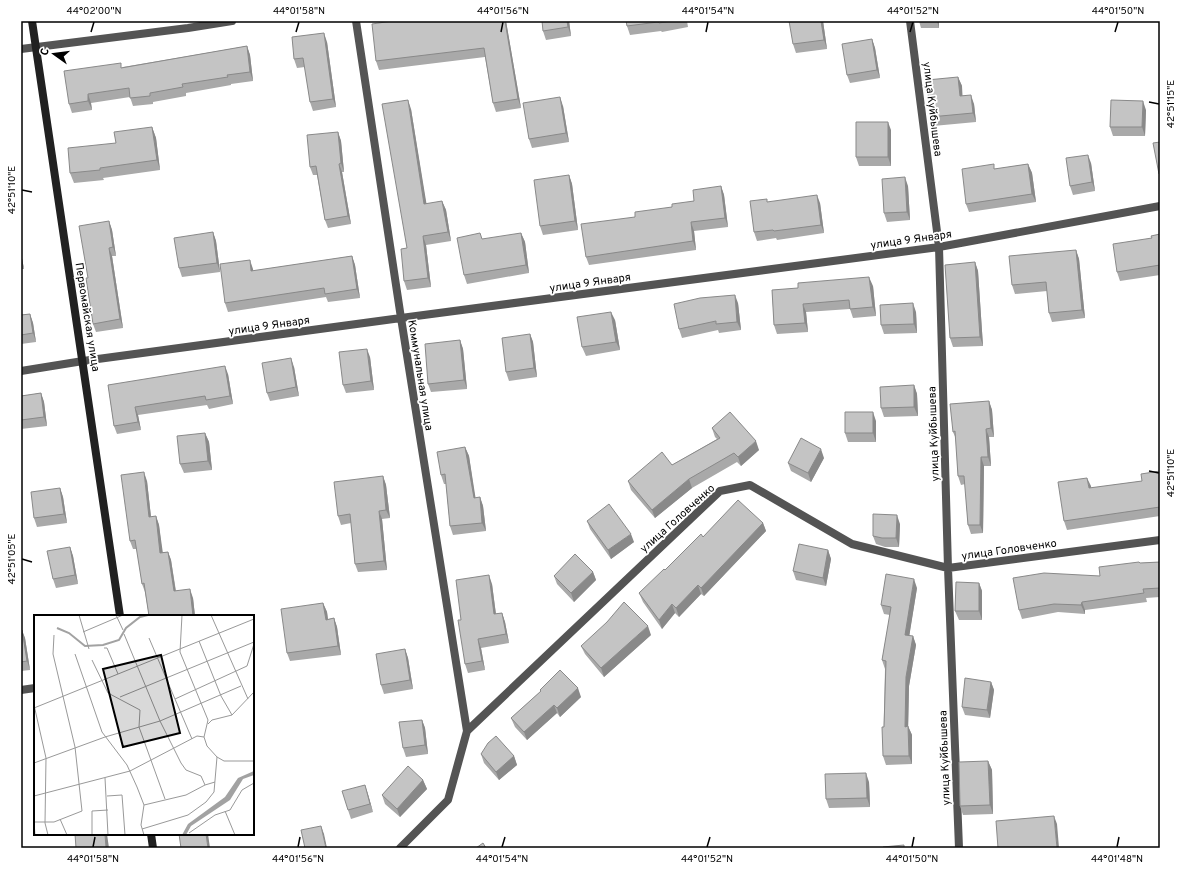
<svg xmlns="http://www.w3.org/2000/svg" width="1181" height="869" font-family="Overpass,sans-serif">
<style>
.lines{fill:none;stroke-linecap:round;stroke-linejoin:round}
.minor{stroke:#545454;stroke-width:8}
.secondary{stroke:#212121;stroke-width:8}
.wall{fill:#a9a9a9}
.shaded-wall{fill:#898989}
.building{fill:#c4c4c4;stroke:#898989}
.ticks{fill:none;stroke:#000;stroke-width:1.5}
.labels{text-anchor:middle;stroke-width:3.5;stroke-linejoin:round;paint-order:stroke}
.street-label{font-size:11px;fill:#000;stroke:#fff}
.inset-river{fill:none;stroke:#a2a2a2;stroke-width:2}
.inset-road{fill:none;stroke:#999;stroke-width:1}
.view{fill:#000;fill-opacity:0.15;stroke:#000;stroke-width:2}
.inset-edge{fill:none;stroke:#000;stroke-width:2}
.neatline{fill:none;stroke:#000;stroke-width:1.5}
.ticks-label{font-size:10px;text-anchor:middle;fill:#000}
</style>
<rect width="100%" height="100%" fill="#fff"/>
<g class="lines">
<path class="minor" d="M356 21 401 318 467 731
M910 21 939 247 948 568 959 848
M21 49 188 28 232 21
M21 371 83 361 401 318 939 247 1160 206
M21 690 35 688
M400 848 448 800 467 731 720 491 750 485 852 544 948 568 1160 540"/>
<path class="secondary" d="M32 21 120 616
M151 834 153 848"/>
</g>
<path class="wall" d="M392 21H506L521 108 496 112 493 103 485 57 379 70 376 61Z
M569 21 571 36 546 40 543 31Z
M626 21H687L688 27 662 32 661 31 630 35 627 26Z
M823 21 827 49 796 53 793 44Z
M919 21H939V28H921Z
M872 39 875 48 880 78 850 83 847 75Z
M327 42 336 107 313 111 310 102 305 67 297 68 294 59Z
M247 46 250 55 253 81 231 84V85L186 93V96L153 102V104L133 106 130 97 91 103 92 110 72 113 69 104 123 67Z
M958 77 962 86V96L974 104 976 122 933 126 930 117Z
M563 106 569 142 532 148 529 139Z
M411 109 426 204 442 201 446 210 451 241 426 245 431 287 407 290 404 281 407 248Z
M1146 110 1145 136H1113L1110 127Z
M152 127 156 138 160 170 103 178 104 180 74 183 70 173 116 143Z
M891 130V166H859L856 157Z
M338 132 341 141 344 172H342L351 224 328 228 325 220 317 175H313L310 167Z
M1091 163 1095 191 1073 195 1070 186Z
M1028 164 1032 173 1036 202 969 212 966 204 995 169Z
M569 175 572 184 578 230 543 235 540 226Z
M721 186 724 195 728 227 694 231 696 250 589 265 586 257 635 217 694 201Z
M908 186 910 220 887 222 884 213Z
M767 199V202L820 203 824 233 777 240 776 238 757 241 754 232Z
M109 221 112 230 116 256H112L123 328 96 332 93 324 88 278Z
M213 232 216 241 220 272 182 277 179 268Z
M521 233 525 242 529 273 467 284 464 275Z
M1160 234V275L1120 281 1117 272 1152 238Z
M1076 250 1079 259 1085 318 1052 322 1049 313 1047 291 1015 294 1012 285Z
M21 253 24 269H21Z
M352 256 355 265 360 298 328 302 326 297 228 312 225 303 253 269V271Z
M975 262 978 271 983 346 953 347 950 338Z
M873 286 876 316 853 318 850 309 806 312 808 332 777 334 774 325 772 290Z
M738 303 741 330 719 333 718 330 682 338 679 329Z
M916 312 917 333 884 334 881 325Z
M30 314 33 323 36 342 21 344V315Z
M615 320 620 350 586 356 582 347Z
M530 334 533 342 537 377 509 381 506 372Z
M460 340 463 349 467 389 431 392 428 384Z
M370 357 374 390 346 393 343 385Z
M294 367 299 396 270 401 267 393Z
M228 374 233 404 209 409 207 405 138 415 141 430 117 434 114 426 108 385Z
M914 385 917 394 918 416 884 417 881 408Z
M41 393 44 402 47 426 21 429V396Z
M989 401 992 410 994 437H989L991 466H984L983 533 971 534 968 525 965 484 961 485 958 476 956 439 953 432Z
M876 421V442H848L845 433Z
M712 428 759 450 741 466 737 462 692 488 655 518 631 490 628 481 672 465 717 439 715 437Z
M205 433 209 442 212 470 184 473 180 464Z
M465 447 469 456 475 498 480 497 483 506 486 531 453 535 450 526 446 484H444L441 475Z
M824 458 811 482 791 471 788 463Z
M1160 471V516L1067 530 1064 521 1091 486V488L1142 481Z
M383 476 386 485 390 518 382 519 387 570 358 572 355 564 351 523 341 525 338 516Z
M147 481 151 517 156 516 159 525 162 552H168L171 560 176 591 193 598 195 616H149L145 592 142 584 137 549H133L130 541Z
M60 488 63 497 67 523 37 527 34 518Z
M587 521 634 542 611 559 590 529Z
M763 523 766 531 704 596 701 594 679 617 675 613 662 629 643 602 639 593 703 537Z
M900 524 899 547H885L876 544 873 536Z
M70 547 73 556 78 584 56 588 53 579Z
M828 550 831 559 826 586 796 580 793 571Z
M1160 562V597L1146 598 1147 602 1085 610V614L1058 612 1022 619 1019 610 1100 576 1140 563Z
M593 572 596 580 574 602 557 584 554 576Z
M979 583 982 591V620H959L955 611Z
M492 584 496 614 502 613 505 622 509 643 481 648 485 670 468 673 465 664 461 620Z
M917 588 909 636H913L916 645 909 686 908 726 912 735V764L886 765 883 756 885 669 882 660 890 615 884 614 881 605Z
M323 603 327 612 328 619 334 618 337 627 341 655 290 661 287 653Z
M21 630 25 638 30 670 21 671Z
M651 635 604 677 585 654 581 646Z
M405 649 408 658 413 689 384 694 381 685Z
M991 682 994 690 990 718 965 715 962 707Z
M540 690 581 697 560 717 557 713 527 740 515 727 511 718 540 692Z
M422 720 425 728 428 754 406 757 403 748Z
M481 754 514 756 517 765 499 780 484 763Z
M988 761 992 770 993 814 963 815 960 806Z
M423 780 427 789 400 817 385 804 382 795Z
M869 782 870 807 829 808 826 799Z
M365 785 373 812 351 819 348 810Z"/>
<path class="shaded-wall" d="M505 21H506L521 108 518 99Z
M567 21H569L571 36 568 27Z
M821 21H823L827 49 824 40Z
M937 21H939V28Z
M324 33 327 42 336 107 333 99Z
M872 39 875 48 880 78 877 70Z
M247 46 250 55 253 81 250 72Z
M958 77 962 86 963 105 960 96Z
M88 94 91 103 92 110 88 101Z
M971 95 974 104 976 122 973 113Z
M560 97 563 106 569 142 566 133Z
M408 100 411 109 428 213 424 204Z
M1143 101 1146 110 1145 136 1142 127Z
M888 122 891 130V166L888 157Z
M152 127 156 138 160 170 157 160Z
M338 132 341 141 344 172 341 163Z
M1088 155 1091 163 1095 191 1092 182Z
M339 164 342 172 351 224 348 216Z
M1028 164 1032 173 1036 202 1032 194Z
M569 175 572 184 578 230 575 221Z
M905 177 908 186 910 220 907 212Z
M721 186 724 195 728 227 725 218Z
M817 195 820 203 824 233 821 225Z
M442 201 446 210 451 241 448 232Z
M109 221 112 230 116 256 113 247Z
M691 222 694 231 696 250 693 241Z
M213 232 216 241 220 272 217 263Z
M521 233 525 242 529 273 526 265Z
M423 236 426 245 431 287 428 278Z
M109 248 112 256 123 328 120 319Z
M1076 250 1079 259 1085 318 1082 310Z
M21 253 24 269 21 261Z
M352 256 355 265 360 298 357 289Z
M250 260 253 269 254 280 251 271Z
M975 262 978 271 983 346 980 337Z
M869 277 873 286 876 316 873 307Z
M735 295 738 303 741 330 737 322Z
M913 303 916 312 917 333 914 324Z
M803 304 806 312 808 332 805 323Z
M611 312 615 320 620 350 616 342Z
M30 314 33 323 36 342 33 333Z
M530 334 533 342 537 377 534 368Z
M460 340 463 349 467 389 464 380Z
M367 349 370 357 374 390 371 381Z
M291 358 294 367 299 396 296 387Z
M225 366 228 374 233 404 230 396Z
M914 385 917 394 918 416 914 407Z
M41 393 44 402 47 426 44 417Z
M989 401 992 410 994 437 991 428Z
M135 407 138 415 141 430 138 422Z
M873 412 876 421V442L873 433Z
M986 429 989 437 991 466 988 457Z
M205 433 209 442 212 470 208 461Z
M756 441 759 450 741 466 738 457Z
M465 447 469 456 477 507 474 498Z
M821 449 824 458 811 482 808 473Z
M981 457 984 466 983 533 980 525Z
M144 472 147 481 152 526 149 517Z
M383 476 386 485 390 518 386 510Z
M1087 478 1091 486 1092 497 1089 488Z
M689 479 692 488 655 518 652 510Z
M60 488 63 497 67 523 64 514Z
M480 497 483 506 486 531 482 523Z
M379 511 382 519 387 570 384 561Z
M897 515 900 524 899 547 896 538Z
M156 516 159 525 164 561 160 553Z
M763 523 766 531 704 596 701 588Z
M631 534 634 542 611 559 608 550Z
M70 547 73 556 78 584 75 575Z
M828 550 831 559 826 586 823 578Z
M168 552 171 560 177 600 174 591Z
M593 572 596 580 574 602 571 593Z
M489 575 492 584 497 623 494 614Z
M914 579 917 588 908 644 905 635Z
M979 583 982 591V620L979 611Z
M698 585 701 594 679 617 676 608Z
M190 589 193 598 195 616H193Z
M1082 602 1085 610V614L1081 605Z
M323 603 327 612 329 628 326 620Z
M672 604 675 613 662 629 659 620Z
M502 613 505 622 509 643 506 634Z
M334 618 337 627 341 655 338 646Z
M648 626 651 635 604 677 601 668Z
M22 630 25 638 30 670 27 661Z
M913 636 916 645 909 686 908 735 905 727 906 677Z
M478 639 481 648 485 670 482 661Z
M405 649 408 658 413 689 410 680Z
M991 682 994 690 990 718 987 710Z
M578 688 581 697 560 717 557 708Z
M554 705 557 713 527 740 524 732Z
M422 720 425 728 428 754 425 745Z
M908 726 912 735V764L909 756Z
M514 756 517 765 499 780 496 772Z
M988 761 992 770 993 814 990 805Z
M866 773 869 782 870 807 867 798Z
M423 780 427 789 400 817 397 809Z
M365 785 368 794 373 812 370 804Z
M1054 816 1057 824 1059 848H1057Z
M321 826 324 834 327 848H326Z
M105 834H107L109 848H106Z
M206 834H208L210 848H208Z"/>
<path class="building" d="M392 21H505L518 99 493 103 484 48 376 61 372 24Z
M542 21H567L568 27 543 31Z
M626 21H671L659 23 658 22 627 26Z
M789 21H821L824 40 793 44Z
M324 33 333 99 310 102 303 58 294 59 292 37Z
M872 39 877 70 847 75 842 44Z
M247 46 250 72 227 75 228 77 182 84 183 87 150 93V96L130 98 129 88 88 94V101L69 104 64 71 121 63V68Z
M958 77 960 96 971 95 973 113 930 117 927 80Z
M560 97 566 133 529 139 523 103Z
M408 100 424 204 442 201 448 232 423 236 428 278 404 281 401 249 407 248 382 104Z
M1111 100 1143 101 1142 127H1110Z
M856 122H888V157H856Z
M152 127 157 160 100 168V170L70 173 68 148 116 143 114 132Z
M338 132 341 163 339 164 348 216 325 220 316 166 310 167 307 135Z
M1160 142V174H1159L1153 143Z
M1088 155 1092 182 1070 186 1066 158Z
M994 164V169L1028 164 1032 194 966 204 962 169Z
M569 175 575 221 540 226 534 180Z
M905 177 907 212 884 213 882 179Z
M721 186 725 218 691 222 693 241 586 257 581 224 635 217V212L672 207V204L694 201 693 190Z
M817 195 821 225 774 231 773 230 754 232 750 201 767 199V202Z
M109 221 113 247 109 248 120 319 93 324 86 278H88L79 226Z
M213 232 217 263 179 268 174 238Z
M480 233 482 239 521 233 526 265 464 275 457 238Z
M1160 234V265L1117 272 1113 244 1152 238 1151 236Z
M1076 250 1082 310 1049 313 1046 282 1012 285 1009 256Z
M352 256 357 289 325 294 324 288 225 303 220 264 250 260 251 271Z
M975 262 980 337 950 338 945 265Z
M869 277 873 307 850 309 849 300 803 304 805 323 774 325 772 290 798 288V283Z
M735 295 737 322 716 324V321L679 329 674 304 700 298Z
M913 303 914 324 881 325 880 305Z
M611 312 616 342 582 347 577 317Z
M30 314 33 333 21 335V315Z
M530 334 534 368 506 372 502 338Z
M460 340 464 380 428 384 425 344Z
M367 349 371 381 343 385 339 352Z
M291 358 296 387 267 393 262 363Z
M225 366 230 396 206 400 205 396 135 407 138 422 114 426 108 385Z
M914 385V407L881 408 880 387Z
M41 393 44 417 21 420V396Z
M989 401 991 428 986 429 988 457H981L980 525H968L964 476H958L955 431 953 432 950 404Z
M730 412 756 441 738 457 734 453 689 479 652 510 628 481 662 452 672 465 720 438 712 428Z
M845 412H873V433H845Z
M205 433 208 461 180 464 177 436Z
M801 438 821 449 808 473 788 463Z
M465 447 474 498 480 497 482 523 450 526 445 474 441 475 437 452Z
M1160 471V507L1064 521 1058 482 1087 478 1089 488 1142 481 1141 474Z
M144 472 149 517 156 516 160 553 168 552 174 591 190 589 193 616H149L144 583 142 584 135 540 130 541 121 475Z
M383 476 386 510 379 511 384 561 355 564 350 514 338 516 334 482Z
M60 488 64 514 34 518 31 492Z
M738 500 763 523 701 588 698 585 676 608 672 604 659 620 639 593 664 569 665 570 701 534 703 537Z
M609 504 631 534 608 550 587 521Z
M873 514 897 515 896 538H882L873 536Z
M799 544 828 550 823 578 793 571Z
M70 547 75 575 53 579 47 551Z
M575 554 593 572 571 593 554 576Z
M1139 562 1140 563 1160 562V588L1143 589 1144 593 1082 602 1081 605 1054 604 1019 610 1013 578 1044 573 1100 576 1099 567Z
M886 574 914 579 905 635 913 636 906 677 905 727 908 726 909 756H883L882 727H884L886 661 882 660 891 607 881 605Z
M489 575 494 614 502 613 506 634 478 639 482 661 465 664 458 620H461L456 580Z
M956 582 979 583V611H955Z
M624 602 648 626 601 668 581 646 607 622Z
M323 603 326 620 334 618 338 646 287 653 281 609Z
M21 630H22L27 661 21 662Z
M405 649 410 680 381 685 376 654Z
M560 670 578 688 557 708 554 705 524 732 511 718 541 691 540 690Z
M965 678 991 682 987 710 962 707Z
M422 720 425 745 403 748 399 722Z
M496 736 514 756 496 772 481 754 488 743Z
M988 761 990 805 960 806 959 762Z
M408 766 423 780 397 809 382 795Z
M866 773 867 798 826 799 825 774Z
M365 785 370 804 348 810 342 791Z
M1054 816 1057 848H998L996 821Z
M321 826 326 848H305L301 830Z
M75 834H105L106 848H76Z
M179 834H206L208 848H181Z
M483 843 486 848H476Z
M904 845V848H883V847Z"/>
<path class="ticks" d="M91 32 94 22M296 32 299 22M501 32 503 22M706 32 708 22M910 32 913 22M1115 32 1118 22M1149 102 1159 104M22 190 32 192M1149 471 1159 473M22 559 32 562M93 847 95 837M298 847 300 837M502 847 505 837M707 847 710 837M912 847 914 837M1117 847 1119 837"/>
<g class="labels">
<g class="street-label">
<text transform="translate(933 109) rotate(83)" y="4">улица Куйбышева</text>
<text transform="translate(911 239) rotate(-8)" y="4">улица 9 Января</text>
<text transform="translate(590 282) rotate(-8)" y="4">улица 9 Января</text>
<text transform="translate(88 317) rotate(81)" y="4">Первомайская улица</text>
<text transform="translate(269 325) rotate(-8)" y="4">улица 9 Января</text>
<text transform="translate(421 375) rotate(81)" y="4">Коммунальная улица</text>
<text transform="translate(933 434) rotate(-92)" y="4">улица Куйбышева</text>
<text transform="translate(677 518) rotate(-42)" y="4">улица Головченко</text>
<text transform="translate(1009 549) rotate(-8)" y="4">улица Головченко</text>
<text transform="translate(944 758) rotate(-92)" y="4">улица Куйбышева</text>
</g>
</g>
<g transform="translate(34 615)">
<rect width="220" height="220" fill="#fff"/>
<path d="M220 156V160L209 164 196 185 157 211 152 220H148L154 209 191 182 204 163Z" fill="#a2a2a2"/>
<path class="inset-river" d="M23 13 35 18 51 31 69 30 85 25 92 13 106 2 114 0"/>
<path class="inset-road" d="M45 0 55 34M82 0 89 15M148 0 146 37 174 105 170 122 173 131 183 142 190 146H220M177 0 214 84M49 17 89 0M90 19 126 106 147 148 152 155 167 161 171 170 181 167M115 23 158 124M165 26 187 81 198 100M70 33H73L84 59M41 39 68 117 93 150 103 172 110 190 107 210 110 220M58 45 74 78 106 95 105 112 131 184M86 82 220 27M141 84 213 51 220 29M0 90 12 143 11 208 14 220M0 93 220 4M174 109 178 105 198 100 220 77M0 148 71 122 126 106 207 71M71 163 74 220M0 181 96 156 163 121 170 122M73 181 88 180 91 220M110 190 152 180 171 170M191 196 201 220M26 204 33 220M0 207 1 220M1 207H20L48 196 41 132 19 39 20 20M108 214 154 200 172 187 180 177 183 142M155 218 181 200 196 195 208 175 220 168M58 220V196L74 195"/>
<path class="view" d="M127 40 146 118 89 132 69 54Z"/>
<rect width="220" height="220" class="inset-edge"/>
</g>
<rect width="1181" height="869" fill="none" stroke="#ffffff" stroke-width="44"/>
<g transform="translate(54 54) rotate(284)" stroke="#ffffff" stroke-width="3" paint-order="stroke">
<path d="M0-3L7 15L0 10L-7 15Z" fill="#000000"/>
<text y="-6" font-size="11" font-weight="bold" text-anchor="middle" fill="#000000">С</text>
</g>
<rect x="22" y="22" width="1137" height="825" class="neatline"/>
<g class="ticks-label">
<text x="94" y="14">44°02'00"N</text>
<text x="299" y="14">44°01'58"N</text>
<text x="503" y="14">44°01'56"N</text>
<text x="708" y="14">44°01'54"N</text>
<text x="913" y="14">44°01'52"N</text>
<text x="1118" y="14">44°01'50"N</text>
<text transform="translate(1170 104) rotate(-90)" y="4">42°51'15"E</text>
<text transform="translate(11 190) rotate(-90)" y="4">42°51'10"E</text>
<text transform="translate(1170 473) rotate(-90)" y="4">42°51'10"E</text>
<text transform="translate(11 559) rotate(-90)" y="4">42°51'05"E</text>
<text x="93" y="862">44°01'58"N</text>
<text x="298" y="862">44°01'56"N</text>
<text x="502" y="862">44°01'54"N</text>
<text x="707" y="862">44°01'52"N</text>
<text x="912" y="862">44°01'50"N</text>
<text x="1117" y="862">44°01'48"N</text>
</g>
</svg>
